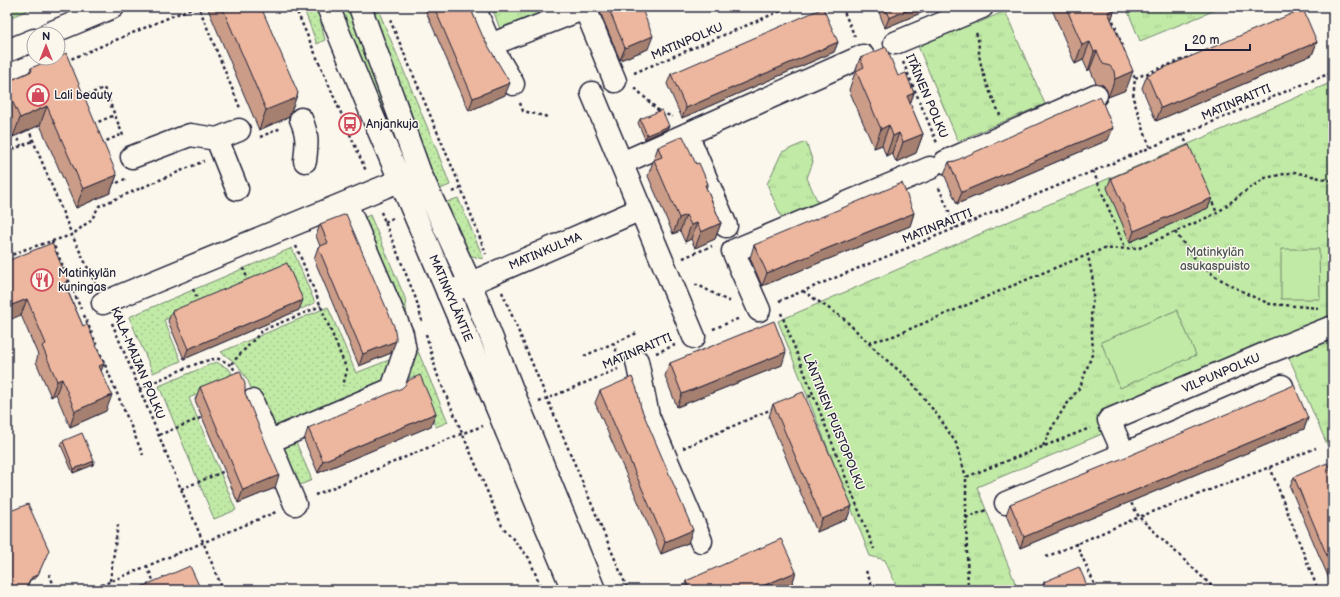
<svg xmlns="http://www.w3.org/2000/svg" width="1340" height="597" font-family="'Balsamiq Sans',sans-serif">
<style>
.grass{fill:url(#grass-dots);stroke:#728670}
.park{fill:url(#park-tufts);stroke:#728670}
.pitch{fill:#c1eaa6;stroke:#728670}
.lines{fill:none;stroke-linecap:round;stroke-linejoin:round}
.minor-casing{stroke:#22223b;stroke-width:25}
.major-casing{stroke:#22223b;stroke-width:25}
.path{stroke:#22223b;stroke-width:2.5;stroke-dasharray:3 3;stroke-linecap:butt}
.minor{stroke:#fbf7ec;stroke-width:22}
.major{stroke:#fbf7ec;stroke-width:22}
.major-bridge-casing{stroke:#22223b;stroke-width:25;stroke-linecap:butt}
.major-bridge{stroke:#fbf7ec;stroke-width:22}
.wall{fill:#cb9d88;stroke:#22223b}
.shaded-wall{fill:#a5806f;stroke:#22223b}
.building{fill:#ecb79e;stroke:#22223b}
.labels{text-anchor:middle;stroke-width:3;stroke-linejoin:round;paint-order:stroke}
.street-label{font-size:12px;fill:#22223b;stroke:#fbf7ec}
.poi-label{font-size:12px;fill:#22223b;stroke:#fbf7ec;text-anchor:start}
.park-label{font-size:12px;fill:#4a5456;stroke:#fbf7ec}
</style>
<defs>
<pattern id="grass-dots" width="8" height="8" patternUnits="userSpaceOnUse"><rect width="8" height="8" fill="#c1eaa6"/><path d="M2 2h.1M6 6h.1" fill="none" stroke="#a6c890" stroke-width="1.8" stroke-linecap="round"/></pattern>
<pattern id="park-tufts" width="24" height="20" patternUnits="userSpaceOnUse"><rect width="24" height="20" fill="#c1eaa6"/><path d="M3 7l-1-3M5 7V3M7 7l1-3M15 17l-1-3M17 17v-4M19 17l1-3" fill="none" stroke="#a6c890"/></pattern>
</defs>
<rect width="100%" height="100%" fill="#fbf7ec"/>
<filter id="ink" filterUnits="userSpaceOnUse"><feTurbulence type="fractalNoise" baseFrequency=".025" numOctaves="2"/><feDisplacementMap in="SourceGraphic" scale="8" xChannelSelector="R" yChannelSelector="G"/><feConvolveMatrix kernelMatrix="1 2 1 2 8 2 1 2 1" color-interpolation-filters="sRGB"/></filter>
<g filter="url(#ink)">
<path class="grass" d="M10 7H35L7 19V8Z
M317 7 325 40 317 44 305 12Z
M336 7H352L399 144 398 146H396Z
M367 7H377L436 148 450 185 435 191 419 148 411 112Z
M458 198 483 257V259L472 256 464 251 441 204Z
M370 215 405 298 410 345 356 221Z
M292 248 315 303 301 309 284 269 164 320 181 361 153 373 129 317Z
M328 307 356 373 417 349 448 422 436 427 414 376 290 428 312 480 293 488 248 381 237 364 221 352Z
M216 362 229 369 235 378 189 398 236 510 214 519 159 386Z"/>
<path class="park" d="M492 7H574L512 30 500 29Z
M1126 7H1223L1140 41Z
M1005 11 1045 104 958 141 915 39 961 20 978 23Z
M1330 83 1333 86V458L1288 355 977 487 1018 590H898L885 560 870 556 778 321Z
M806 142 813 162 807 178 819 205 782 219 767 184 782 152Z"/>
<path class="pitch" d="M1281 249H1319L1320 299H1281Z
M1177 310 1196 355 1120 388 1101 342Z"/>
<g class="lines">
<g class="minor-casing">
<path id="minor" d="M474 7 490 45 513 84
M48 34 113 7
M895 43 982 7
M490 45 585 8 615 81
M7 51 34 40
M592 93 694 337
M301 119C308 135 307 144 305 161
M687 134 726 226
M217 139 239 130
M132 157 190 135 217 139 237 189
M945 162 1096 95
M622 163 863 56
M448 293 641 209
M103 303 418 173
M759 310 733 251 930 168
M637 361 648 416 701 541
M252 401 295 504
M268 442 392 389 405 351 402 334 346 203
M1124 454 1282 386
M1006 503 1124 454 1109 420 1269 352 1330 328H1333"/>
</g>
<g class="major-casing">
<path id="major" d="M328 7 373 117 496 405
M360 7 420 173 470 283 515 397
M526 424 594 590
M507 432 573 590"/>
</g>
<path class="path" d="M199 7 200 10 206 7
M295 7 366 171
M842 7 855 37
M200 10 240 108
M1301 13 1317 7
M1111 15 1125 54
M390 20 461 188 486 254
M976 33C980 41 978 51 980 60 984 80 992 97 1000 115
M66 61 194 7
M903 62 937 143
M1131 70 1135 78 1133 98 1150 148
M634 73 790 7
M7 77 10 83
M1135 78 1192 56
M635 88 662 114 673 116
M82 97 104 88 124 138
M520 103 523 111 548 117
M93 124 115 115
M28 128 72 235 95 283
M16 133 21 146
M1182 134 1189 148
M260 137 281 128
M101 143 123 134
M7 152 33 141
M1093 171 1125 248
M113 181 115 184 127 178
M939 188 956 228
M453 192 461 188
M1210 197 1217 213
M381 212 416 299 422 321
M385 222 393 218
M1175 232 1200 265 1218 278 1249 295 1270 304 1318 308
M52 241 81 309
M296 246 347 370 343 386
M7 257 26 249 72 235 92 219 99 206 204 161
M683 258 712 246
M243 268 249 282
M695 285H698L726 300 732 302
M193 289 199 303
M803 291 843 318 883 357 910 380 941 420 956 443 966 477
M502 292 628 590
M779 301 1333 72
M781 313 874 549
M84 315 143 455
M112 323 223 590
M713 329 740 318
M426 334 437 374 502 526 529 558 542 590
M869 342 891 337 1052 269 1103 249 1139 248 1217 213 1240 195 1265 178 1294 172 1333 181
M613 343 617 353
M656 353 675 345
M584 356 637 333
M231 364 263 330 321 306
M139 389C153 383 207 356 219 359 228 362 233 367 238 374
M803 399 813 395
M539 402 618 369
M159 435 203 417
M1043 446 1050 431 1064 408 1080 387 1093 352 1091 316 1093 297V281L1088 255
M683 448 774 408
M1270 467 1316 448
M181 489 225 471
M315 495 463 433 483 426
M966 518 986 510
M1076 543 1097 590
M1046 557 1139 517 1130 501
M147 566 157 590
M866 571 874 590
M49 574 56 590
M110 581 118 524
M90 590 276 512
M968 590 966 518V477L1090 428
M1216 590 1139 517 1270 467 1318 590"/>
<use href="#minor" class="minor"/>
<use href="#major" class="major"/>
<g class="major-bridge-casing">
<path id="major-bridge" d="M515 397 526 424
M496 405 507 432"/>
</g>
<use href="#major-bridge" class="major-bridge"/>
</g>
<path class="wall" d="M208 7H261L289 117 259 130 208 9Z
M424 7H470L505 95 469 111Z
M598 7H641L648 49 620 60Z
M877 7H935L885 28Z
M1051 7H1115L1111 20 1126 90 1108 97 1107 90 1103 85 1096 83 1090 69 1088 71 1083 60 1075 64Z
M838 42 834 52 682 118 667 84 671 74Z
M1317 42 1312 55 1156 121 1142 88 1147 75Z
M860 58 898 76 914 93 910 104 923 134 916 153 896 162 892 153 886 156 882 145 874 148 849 90Z
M31 68 117 175 110 193 76 208 40 125 13 137 7 123V82L29 72Z
M640 119 669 126 667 129 645 139 638 123Z
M1108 140 957 204 944 174 949 162Z
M658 147 696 164 708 184 706 188 721 223 715 239 695 248 691 239 685 242 680 231 673 234 648 176Z
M1111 178 1212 198 1208 208 1130 242 1107 188Z
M914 213 910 226 762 286 750 258 754 245Z
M320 224 391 353 359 366 314 259 318 247 320 246 316 236Z
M7 261 68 281 66 287 83 326 104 364 101 370 106 411 70 427 56 394 51 397 36 362 38 355 21 315Z
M299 310 184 359 168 321 172 311Z
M670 363 782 365 677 407 665 376Z
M200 387 245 393 275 488 238 503 195 400Z
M600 391 641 408 688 543 661 554 595 403Z
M773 404 852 506 847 519 817 532 769 417Z
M436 413 431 426 318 473 304 440 308 428Z
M1308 418 1304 429 1020 548 1006 515 1010 504Z
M63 441 94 461 93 465 73 473 61 445Z
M1294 477 1333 478V588L1290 487Z
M796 572 792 584 779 590H683L686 581Z
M1044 582 1089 590H1041Z"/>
<path class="shaded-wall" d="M915 7H935L885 28 889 18Z
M1115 9 1109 27 1108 12Z
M653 36 648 49 620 60 625 48Z
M838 42 834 52 682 118 686 108Z
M1090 42 1083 60 1075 64 1082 45Z
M1317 42 1312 55 1156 121 1161 108Z
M1097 51 1090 69 1088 71 1094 52Z
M1133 71 1126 90 1108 97 1115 79Z
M510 83 505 95 469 111 473 98Z
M298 93 289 117 259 130 266 110Z
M914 93 907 112V96Z
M47 106 40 125 13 137 20 118Z
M889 125 882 145 874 148 881 129Z
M669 126 667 129 645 139 647 135Z
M1113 128 1108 140 957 204 962 192Z
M899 133 892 153 886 156 893 136Z
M923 134 916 153 896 162 903 142Z
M117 175 110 193 76 208 83 189Z
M1212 198 1208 208 1130 242 1134 231Z
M914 213 910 226 762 286 767 273Z
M686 215 680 231 673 234 679 218Z
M697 223 691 239 685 242 691 225Z
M721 223 715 239 695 248 701 232Z
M68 281 63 297 64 283Z
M27 299 21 315 7 321V307Z
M303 300 299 310 184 359 188 349Z
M396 341 391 353 359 366 363 354Z
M786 352 782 365 677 407 682 394Z
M104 364 98 379 99 366Z
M62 379 56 394 51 397 57 381Z
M112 395 106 411 70 427 75 411Z
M436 413 431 426 318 473 323 461Z
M1308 418 1304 429 1020 548 1024 537Z
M94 461 93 465 73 473 74 469Z
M279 475 275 488 238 503 243 490Z
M852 506 847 519 817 532 822 519Z
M693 530 688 543 661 554 665 542Z
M47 553 36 578 30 580 26 590H23Z
M796 572 792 584 779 590H753Z"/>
<path class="building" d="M222 7H261L298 93 296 98 266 110Z
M434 7H470L483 37 510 83 473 98Z
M608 7H641L653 36 625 48Z
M885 7H915L889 18Z
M1066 7H1115V9L1108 12 1133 71 1115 79 1114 71 1110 66 1103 64 1097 51 1094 52 1090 42 1082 45Z
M823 8 838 42 686 108 671 74Z
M1303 9 1317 42 1161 108 1147 75Z
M886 47 898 76 906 73 914 93 907 96 923 134 903 142 899 133 893 136 889 125 881 129 856 71 864 67 860 58Z
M66 53 117 175 83 189 47 106 20 118 7 89V82L32 71 31 68 55 58H58V57Z
M1100 96 1113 128 962 192 949 162 955 161Z
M662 110 669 126 647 135 640 119Z
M683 136 696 164 699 163 708 184 705 185 721 223 701 232 697 223 691 225 686 215 679 218 654 160 662 157 658 147Z
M1189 145 1212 198 1134 231 1111 178Z
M902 183 914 213 767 273 754 245Z
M346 214 394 326 396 338V341L363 354 318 247 328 243 320 224Z
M52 243 68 281 64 283 83 326 87 324 104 364 99 366 112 395 75 411 62 379 57 381 42 346 46 344 27 299 7 307V261Z
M287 263 303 300 188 349 172 311Z
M774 321 786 352 682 394 670 363Z
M240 371 245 384V393L279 475 243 490 200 387Z
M420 375 436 413 323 461 308 428 402 388 406 384 409 380Z
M632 377 637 389 641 408 693 530 665 542 600 391Z
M1294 385 1308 418 1024 537 1010 504 1133 454Z
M803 392 852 506 822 519 773 404Z
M82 433 94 461 74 469 63 441Z
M1327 463 1333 478V570L1294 477Z
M28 504 49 550 38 575 32 577 26 588 23 590H7V517L8 512Z
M781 539 796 572 753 590H690L686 581Z
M190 566 201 590H134Z
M1079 567 1089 590H1047L1044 582Z"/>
</g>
<defs>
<g id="shop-ring" transform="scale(1.15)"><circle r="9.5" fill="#fbf7ec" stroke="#d1495b" stroke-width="1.5"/><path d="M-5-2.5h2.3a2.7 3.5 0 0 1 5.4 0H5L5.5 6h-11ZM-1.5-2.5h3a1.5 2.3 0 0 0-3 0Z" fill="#d1495b"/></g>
<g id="bus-ring" transform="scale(1.15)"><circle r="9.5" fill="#fbf7ec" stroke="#d1495b" stroke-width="1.5"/><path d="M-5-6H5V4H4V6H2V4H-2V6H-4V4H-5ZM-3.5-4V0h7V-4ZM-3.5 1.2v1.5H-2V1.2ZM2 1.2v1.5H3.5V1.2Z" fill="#d1495b"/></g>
<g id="restaurant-ring" transform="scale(1.15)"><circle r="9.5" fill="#fbf7ec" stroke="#d1495b" stroke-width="1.5"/><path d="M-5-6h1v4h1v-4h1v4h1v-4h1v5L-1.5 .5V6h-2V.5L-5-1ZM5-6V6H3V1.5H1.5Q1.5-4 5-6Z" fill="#d1495b"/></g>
</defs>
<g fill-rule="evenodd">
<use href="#shop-ring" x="38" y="95"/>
<use href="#bus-ring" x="350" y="124"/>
<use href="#restaurant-ring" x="42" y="280"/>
</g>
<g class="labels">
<g class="street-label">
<text transform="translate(687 41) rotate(-23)" y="4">MATINPOLKU</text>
<text transform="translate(927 96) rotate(67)" y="4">ITÄINEN POLKU</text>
<text transform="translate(1236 102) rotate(-23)" y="4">MATINRAITTI</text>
<text transform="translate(937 226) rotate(-22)" y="4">MATINRAITTI</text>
<text transform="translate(545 251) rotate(-23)" y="4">MATINKULMA</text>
<text transform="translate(451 298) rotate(67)" y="4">MATINKYLÄNTIE</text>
<text transform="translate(637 351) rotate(-23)" y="4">MATINRAITTI</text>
<text transform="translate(138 363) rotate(67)" y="4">KALA-MAIJAN POLKU</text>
<text transform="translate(1221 373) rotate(-23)" y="4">VILPUNPOLKU</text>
<text transform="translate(834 422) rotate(68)" y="4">LÄNTINEN PUISTOPOLKU</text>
</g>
<g class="poi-label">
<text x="54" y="99">Lali beauty</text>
<text x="366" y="128">Anjankuja</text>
<text x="58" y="277">Matinkylän<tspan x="58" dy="14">kuningas</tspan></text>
</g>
<g class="park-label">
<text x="1215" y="256">Matinkylän<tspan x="1215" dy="14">asukaspuisto</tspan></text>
</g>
</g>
<rect width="1340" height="597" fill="none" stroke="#fbf7ec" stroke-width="24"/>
<rect x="12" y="12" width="1316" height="573" fill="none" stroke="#22223b" stroke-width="1.5" filter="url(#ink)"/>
<g transform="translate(46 46)"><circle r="19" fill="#fbf7ec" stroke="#a4a2a5"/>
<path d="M0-3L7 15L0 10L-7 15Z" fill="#d1495b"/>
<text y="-6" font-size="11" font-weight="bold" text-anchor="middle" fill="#22223b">N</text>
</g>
<path d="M1186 44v6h64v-6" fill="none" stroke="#22223b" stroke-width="2"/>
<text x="1192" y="44" font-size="12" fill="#22223b" stroke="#fbf7ec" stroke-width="3" paint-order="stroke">20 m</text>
</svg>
